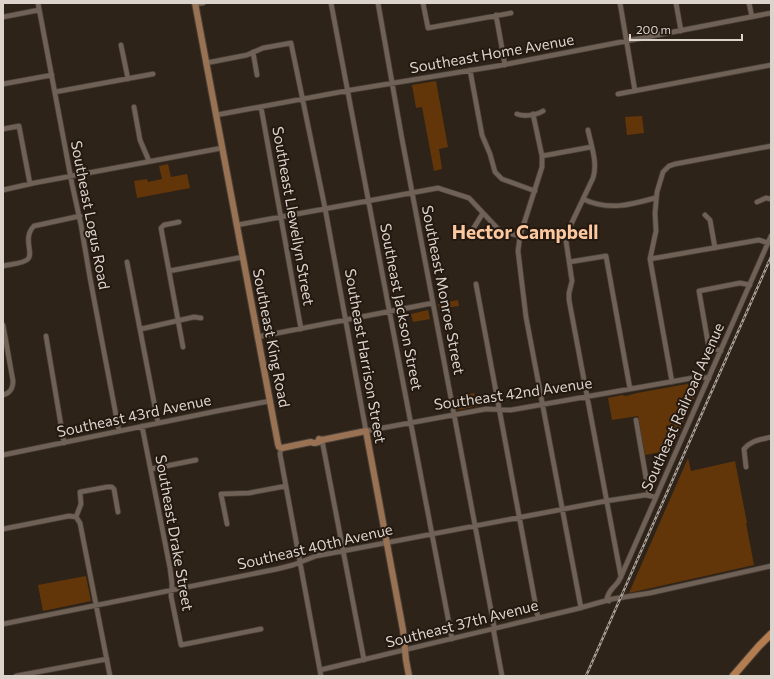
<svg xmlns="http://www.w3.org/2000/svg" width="774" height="679" font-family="Commissioner,sans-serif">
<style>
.green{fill:#623609}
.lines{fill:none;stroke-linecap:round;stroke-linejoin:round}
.minor-casing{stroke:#494038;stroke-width:6}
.major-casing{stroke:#494038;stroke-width:8}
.highway-casing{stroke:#494038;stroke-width:9}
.minor{stroke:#6f6156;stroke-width:4.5}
.major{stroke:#987252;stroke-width:6}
.highway{stroke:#b37d50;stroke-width:7}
.rail-casing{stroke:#a9a098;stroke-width:2.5}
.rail{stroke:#241910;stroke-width:1;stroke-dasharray:3;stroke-linecap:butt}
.labels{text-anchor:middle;stroke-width:4;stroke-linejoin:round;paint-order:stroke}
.street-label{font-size:15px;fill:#dbd3cc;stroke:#241910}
.district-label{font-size:19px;font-weight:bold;fill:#fcc89f;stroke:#241910}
</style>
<rect width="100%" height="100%" fill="#2e2319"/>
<path class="green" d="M436 81 448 147 439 149 442 169 434 171 422 107 416 108 412 85Z
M642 116 644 133 627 135 625 117Z
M168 164 171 177 187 174 190 188 137 198 134 181 147 179 148 182 162 179 159 166Z
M458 300 459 306 439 309 438 304Z
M428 310 430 319 413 322 411 314Z
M698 382 700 384 671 450 645 455 638 416 612 420 608 398 622 395 626 396 637 393Z
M474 393 477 406 458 410 456 397Z
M688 458 691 471 735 461 747 523H746L754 565 629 593Z
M86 576 91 601 43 611 38 585Z"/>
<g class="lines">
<g class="minor-casing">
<path id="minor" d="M38 3 72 184 81 225 90 278 119 431
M331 3C372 215 410 427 452 639
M378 3 402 139 494 626V633L502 676
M423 3 428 28 511 13
M620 3 635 91
M676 3 681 31
M749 3 752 17
M195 4 203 3
M496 15 505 65
M3 17 39 10
M121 45 128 79
M253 52 257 75
M206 63 247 55 263 48 291 43 325 208 366 431 475 411 486 409 511 410 698 377 709 378
M470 70 482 135 490 154 495 172 502 179 535 191
M3 84 52 75
M55 92 153 74
M618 94 771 65
M134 107 140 140 149 161
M261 107 301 329
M517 114C524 117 537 115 543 111
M533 114 542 156V167L520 236 518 251 526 317 581 608
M216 115 351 90 497 66 771 13
M3 129 19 126 30 184
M588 130C591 145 598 163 593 178L566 235V241L572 281 569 293V300L621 577
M542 156 591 147
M3 190 34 183 222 148
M583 199C608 211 630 205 655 198
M757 202 766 198 771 199
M705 215 710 220 715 248
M179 222 164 225 161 228 183 347
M237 225 438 188 469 198 500 231 520 236
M473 236V229L483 213
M650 259 759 240 768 243
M127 262 158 423
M569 262 606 256 630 389
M3 266C10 264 23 264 28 259 34 253 22 238 34 226L80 216
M169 271 243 257
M476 284 538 618
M3 325 13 381C13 389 10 393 3 395
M141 329 194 317 201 318
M46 336 64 443
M257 337 433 303
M721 351 712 348 708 343 699 291 740 283 750 285
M672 382 650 259 656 231 655 213 657 192 663 172 669 166 675 164 771 146
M636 420 649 495
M142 426 170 568 172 584 171 596 181 645 261 629
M322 440 364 660
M281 448 280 454 321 676
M3 455 217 411 270 401
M746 467 744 449C751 440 761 440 771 437
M151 469 196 460
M76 517 80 523 110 676
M76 517 81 504 80 492 107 487H112L114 489 118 512
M227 524 221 494 249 493 286 486
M3 529 69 516 76 517
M609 601 607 598C610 588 613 589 618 582 622 576 624 569 627 563L771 236
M3 624 277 569 293 565 316 556 343 551 606 501 645 495 656 497
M320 670 576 609 612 599 650 593 771 566
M16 676 107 659"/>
</g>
<g class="major-casing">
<path id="major" d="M195 3 278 444 279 447 282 448 311 442C315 444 318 443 322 440
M319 439 322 440 366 431 403 630 406 660 409 676"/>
</g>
<g class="highway-casing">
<path id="highway" d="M733 676 759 646 771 634"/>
</g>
<use href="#minor" class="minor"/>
<use href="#major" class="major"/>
<use href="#highway" class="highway"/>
<g class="rail-casing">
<path id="rail" d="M586 676 771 257"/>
</g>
<use href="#rail" class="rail"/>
</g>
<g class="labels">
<g class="street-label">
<text transform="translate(492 54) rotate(-10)" y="5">Southeast Home Avenue</text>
<text transform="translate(90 215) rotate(79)" y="5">Southeast Logus Road</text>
<text transform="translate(293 216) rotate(80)" y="5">Southeast Llewellyn Street</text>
<text transform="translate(443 290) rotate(79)" y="5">Southeast Monroe Street</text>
<text transform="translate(401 307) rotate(79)" y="5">Southeast Jackson Street</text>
<text transform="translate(271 338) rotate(79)" y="5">Southeast King Road</text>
<text transform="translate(365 356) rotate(80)" y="5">Southeast Harrison Street</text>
<text transform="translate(513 394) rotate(-8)" y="5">Southeast 42nd Avenue</text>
<text transform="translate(683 407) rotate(-66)" y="5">Southeast Railroad Avenue</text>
<text transform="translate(134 416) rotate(-12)" y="5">Southeast 43rd Avenue</text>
<text transform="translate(174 533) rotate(80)" y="5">Southeast Drake Street</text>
<text transform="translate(315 547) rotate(-13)" y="5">Southeast 40th Avenue</text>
<text transform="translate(462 624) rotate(-14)" y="5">Southeast 37th Avenue</text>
</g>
<g class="district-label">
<text x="525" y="239">Hector Campbell</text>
</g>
</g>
<rect width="774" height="679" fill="none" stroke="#dbd3cc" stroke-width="8"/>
<path d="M630 34v6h112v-6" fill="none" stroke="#dbd3cc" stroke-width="2"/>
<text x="636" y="34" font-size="12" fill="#dbd3cc" stroke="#241910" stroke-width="3" paint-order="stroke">200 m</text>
</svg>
